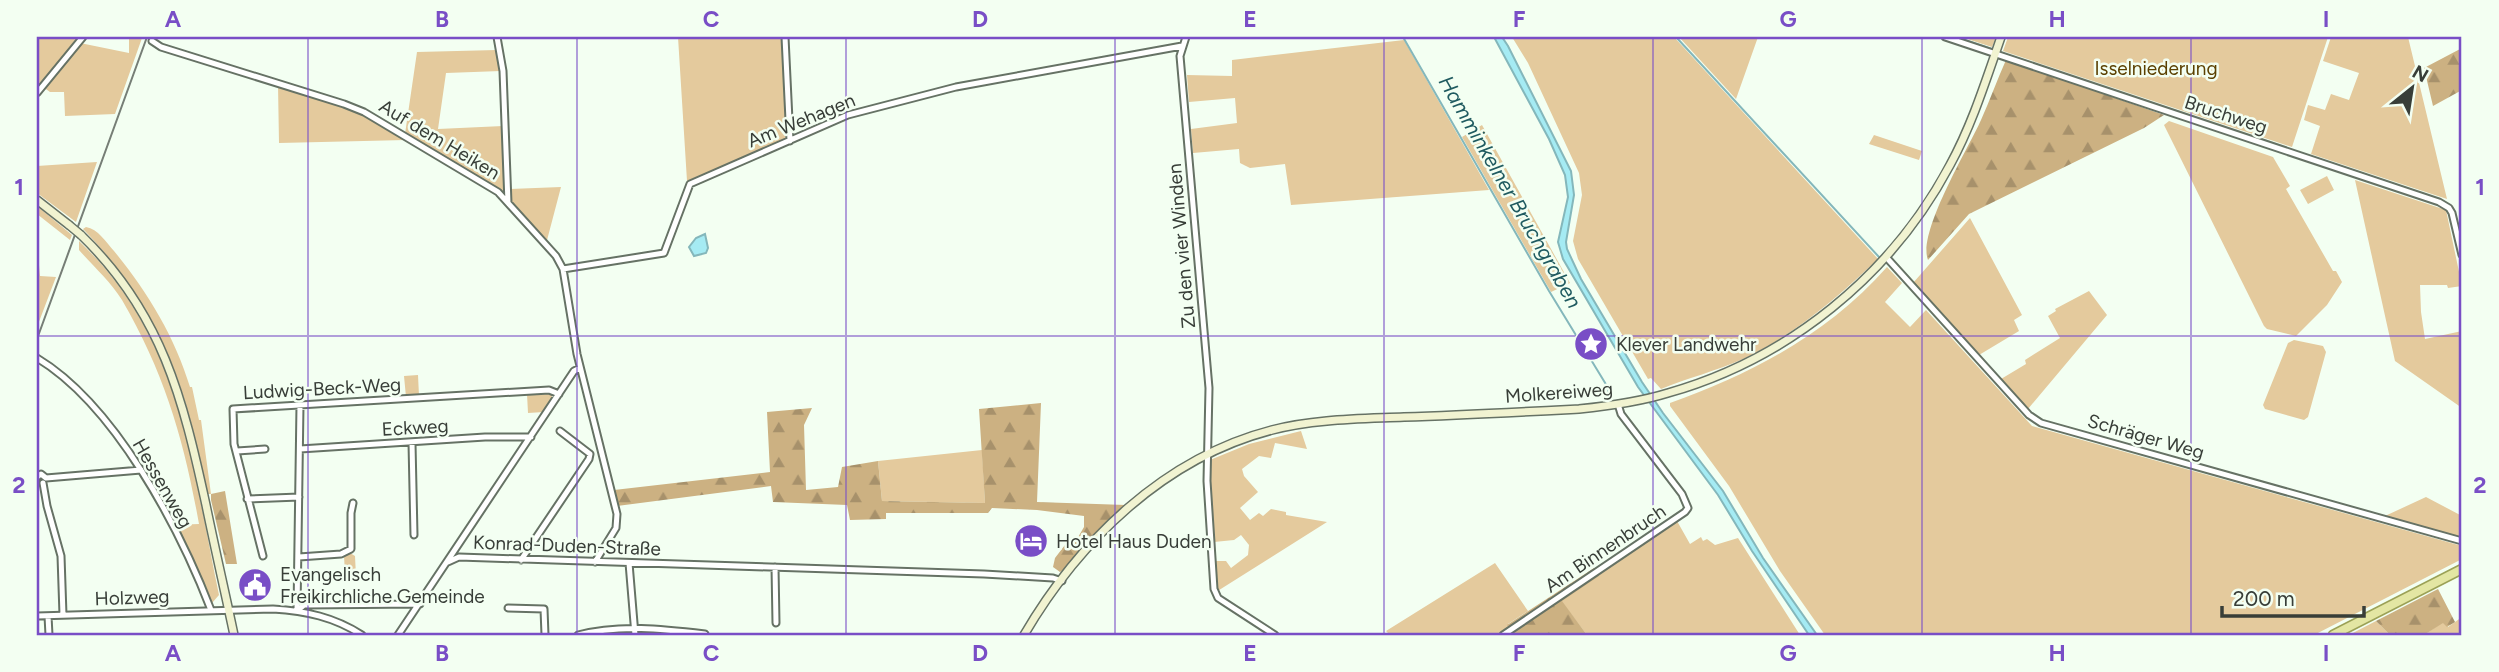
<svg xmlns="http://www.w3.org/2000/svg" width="2499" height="672" font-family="Figtree,sans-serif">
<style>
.green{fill:#e4ca9d}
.forest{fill:url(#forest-firs)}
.water{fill:#a5ebf3;stroke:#84b7bb;stroke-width:2}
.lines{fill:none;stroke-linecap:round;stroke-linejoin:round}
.stream{stroke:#84b7bb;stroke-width:2}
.minor-casing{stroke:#667265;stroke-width:9}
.secondary-casing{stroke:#667265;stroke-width:10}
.primary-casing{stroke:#9ba156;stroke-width:11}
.minor{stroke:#fff;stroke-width:5}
.secondary{stroke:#f1f3d1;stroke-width:7}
.primary{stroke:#e3e6a3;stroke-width:8}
.rail{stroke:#767e76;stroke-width:2}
.secondary-bridge-casing{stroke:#667265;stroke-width:10;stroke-linecap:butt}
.secondary-bridge{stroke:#f1f3d1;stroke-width:7}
.grid{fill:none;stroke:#794ec6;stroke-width:2;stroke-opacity:0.55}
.labels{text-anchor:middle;stroke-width:5;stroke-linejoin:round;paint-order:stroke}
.park-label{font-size:19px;fill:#5b4000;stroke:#f3fff2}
.street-label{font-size:19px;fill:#383e38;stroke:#f3fff2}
.poi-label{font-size:19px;fill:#383e38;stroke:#f3fff2;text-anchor:start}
.water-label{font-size:21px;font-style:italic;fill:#205b60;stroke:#f3fff2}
.neatline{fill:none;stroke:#794ec6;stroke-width:2.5}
.grid-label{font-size:23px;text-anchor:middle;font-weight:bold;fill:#794ec6}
</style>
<defs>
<pattern id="forest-firs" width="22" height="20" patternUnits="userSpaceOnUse" patternTransform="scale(1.75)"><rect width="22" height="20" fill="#ccb182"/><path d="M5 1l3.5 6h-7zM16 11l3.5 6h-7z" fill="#a7916b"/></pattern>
</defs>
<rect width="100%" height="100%" fill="#f3fff2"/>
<path class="green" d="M38 37H80L37 89V39Z
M129 37 142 38 115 114 65 116 64 92H50L43 87 80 43 129 53Z
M678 37H784L788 139 687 181Z
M1512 37H1674L1878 259C1837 298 1794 335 1743 359 1716 371 1688 378 1661 389L1651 378 1648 379 1578 259 1573 241 1582 195 1579 173 1528 63Z
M1679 37H1758L1736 99Z
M1961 37H1996L1992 47Z
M2008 37H2328L2292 147 2003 51Z
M2331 37H2408L2447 199 2311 154 2320 126 2304 120 2308 105 2325 110 2331 94 2349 100 2359 73 2323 61Z
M1404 40 1489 190 1291 205 1285 164 1250 168 1240 163 1239 149 1193 153 1191 129 1237 123 1235 98 1189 102 1187 75 1232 76V60Z
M497 50 501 71 446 73 438 129 503 126 506 191H499L405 134 417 52Z
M278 85 317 95 363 114 406 140 279 143Z
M2169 121 2273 157 2290 186 2286 189 2333 271H2336L2342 282 2327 305 2296 336 2267 329 2264 326 2164 125Z
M1482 125 1570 283 1551 292 1462 137Z
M1874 135 1922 151 1919 160 1869 144Z
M97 162 76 222 37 193V166Z
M2327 176 2334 190 2308 204 2300 190Z
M2355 180 2446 210 2462 286 2448 288 2447 285H2420L2421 312 2425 339 2462 331V408L2395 361Z
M561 187 546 244 511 204 510 189Z
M37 206 72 235 70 240 37 214Z
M1970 218 2022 315 2014 320 2019 331 1979 355 1913 283Z
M86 227C98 229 106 242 114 251 147 291 175 337 190 387H192L199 420H201L211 494H208C184 382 164 314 83 229Z
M79 241C181 337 192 466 219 595L212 603 206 587 172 525 199 524C184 440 165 374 122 300 111 282 93 266 79 250Z
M37 265H39L40 276 56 277 37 327Z
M1887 267 1902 283 1885 302 1910 327 1926 310 2032 426 2462 546V559L2314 635H1825L1780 571 1729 486 1670 406V403C1752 374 1829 333 1887 267Z
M2089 291 2107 315 2028 409 2001 379 2026 364 2025 360 2060 338 2048 316 2056 311 2055 309Z
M2294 340 2323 346 2326 352 2308 417 2304 420 2265 409 2263 405 2288 343Z
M418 375 419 396 406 397 404 376Z
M548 393 552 395V400L544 412 528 413 527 394Z
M1301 431 1307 449 1275 443 1271 458 1259 456 1242 469 1244 476 1258 492 1240 508 1250 520 1259 513 1263 516 1271 509 1286 512V515L1327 522 1216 592 1215 561H1226L1231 568 1248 555 1249 545 1241 535 1234 540 1214 542 1209 483 1210 460 1249 444Z
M982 450 985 503 882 501 878 461Z
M2426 497 2462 516V538L2385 516Z
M1677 521 1690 544 1701 537 1703 541 1707 539 1715 545 1738 538 1800 635H1587L1561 601Z
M350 553 355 556 356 576H345L344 555Z
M1495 563 1528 611 1508 624 1510 629 1500 635H1390L1386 631Z
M2462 617V635H2424L2443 622 2448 627Z
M2376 621 2390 635H2349Z"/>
<path class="forest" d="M2462 48V90L2433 106 2424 68Z
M2006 60 2164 115 2144 128 1969 214 1928 260C1917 233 1968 149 1981 120 1990 100 1997 80 2006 60Z
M1041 403 1037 502 1126 505 1088 542 1064 570 1060 572 1053 567 1055 558 1068 541 1077 539 1084 527V516L1037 510 992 508 988 513H886V519L850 520 847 505 773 502 771 486 617 506 614 490 770 472 767 412 812 408 804 425 806 490 838 487 842 467 878 461 882 501 985 503 979 409Z
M225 491 237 564H226L211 500V494Z
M1594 568 1599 576 1562 601 1587 635H1515L1507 625Z
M2438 589 2455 622 2447 627 2443 623 2424 635H2390L2376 621Z"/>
<path class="water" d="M1494 37H1502L1508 46 1571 171 1574 195 1566 242 1567 249 1581 279 1642 382 1663 413 1723 491 1763 558 1817 635H1809L1752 551 1718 495 1638 387 1563 259 1558 242 1568 197 1565 175 1549 139Z
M705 234 708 248 706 253 694 256 689 247 696 238Z"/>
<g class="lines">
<path class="stream" d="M1403 37 1549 291 1607 386 1610 399
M1676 37 1879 257
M1956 37 1992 49"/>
<g class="minor-casing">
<path id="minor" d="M497 37 503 71 508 203
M785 37 790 141
M1186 37 1180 56 1209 388 1207 481 1214 589 1218 598 1275 635
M1945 37 2439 202 2449 208 2452 213 2462 255
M152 41 161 47 344 104 364 112 498 192 556 256 563 269 577 354 617 514 616 528 595 562
M37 93 83 37
M1886 257 2029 415 2041 423 2462 541
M563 269 664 253 690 184 848 115 956 87 1182 46
M37 358C115 405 179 527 211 610
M412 443 414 535
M300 449 485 437H531
M237 451 265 449
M37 477 41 474 46 478 141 470
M43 483 47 506 61 556 63 615
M247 499 299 497
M263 556 234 444 233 409 549 390 559 394
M299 557 341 554 351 549V513L353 503
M521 560 589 459 590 454 560 431
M448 562 459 557 984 574 1053 578 1062 581
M629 563 635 635
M775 567 776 623
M508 608 544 609 545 635
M297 611 300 405
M297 611 304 605 420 604
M37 616 273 609C306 611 334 617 362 635
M48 616 49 635
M398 635 574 371 580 368
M578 635C619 624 663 629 705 634
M1503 635 1685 512 1688 508 1682 494 1621 414 1618 404"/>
</g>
<g class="secondary-casing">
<path id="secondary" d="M37 200 69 225
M81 235C162 313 183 399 206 505 215 549 225 592 234 635
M1024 635C1079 541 1164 458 1272 430 1314 419 1360 419 1404 417 1462 415 1520 412 1579 409 1609 406 1639 402 1668 393 1788 359 1891 276 1950 165 1972 125 1986 80 2001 37"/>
</g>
<g class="primary-casing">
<path id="primary" d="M2333 635 2462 569"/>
</g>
<use href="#minor" class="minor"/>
<use href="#secondary" class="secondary"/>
<use href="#primary" class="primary"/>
<path class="rail" d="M37 339 147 37"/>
<g class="secondary-bridge-casing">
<path id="secondary-bridge" d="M69 225 81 235"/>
</g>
<use href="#secondary-bridge" class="secondary-bridge"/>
</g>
<path class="grid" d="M308 37V635M577 37V635M846 37V635M1115 37V635M1384 37V635M1653 37V635M1922 37V635M2191 37V635M37 336H2462"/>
<defs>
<g id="sight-disc" transform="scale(1.75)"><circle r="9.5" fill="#794ec6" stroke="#f3fff2"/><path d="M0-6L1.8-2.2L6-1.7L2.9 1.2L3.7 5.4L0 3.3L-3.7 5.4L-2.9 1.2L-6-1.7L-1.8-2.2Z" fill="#fff"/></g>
<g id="hotel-disc" transform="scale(1.75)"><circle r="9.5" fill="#794ec6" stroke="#f3fff2"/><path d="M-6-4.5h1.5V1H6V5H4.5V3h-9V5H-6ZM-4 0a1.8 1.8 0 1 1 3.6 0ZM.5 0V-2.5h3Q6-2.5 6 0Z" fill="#fff"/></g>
<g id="civic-disc" transform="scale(1.75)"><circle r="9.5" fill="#794ec6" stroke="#f3fff2"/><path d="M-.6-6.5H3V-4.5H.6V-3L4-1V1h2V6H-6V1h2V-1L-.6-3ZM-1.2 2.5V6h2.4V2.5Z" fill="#fff"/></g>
</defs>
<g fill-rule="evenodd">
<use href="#sight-disc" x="1591" y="344"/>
<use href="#hotel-disc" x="1031" y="541"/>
<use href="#civic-disc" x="255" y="585"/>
</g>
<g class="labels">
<g class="park-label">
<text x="2156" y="75">Isselniederung</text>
</g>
<g class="street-label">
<text transform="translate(2226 114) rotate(18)" y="7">Bruchweg</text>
<text transform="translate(801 120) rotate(-22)" y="7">Am Wehagen</text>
<text transform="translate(440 139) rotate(31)" y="7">Auf dem Heiken</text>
<text transform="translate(1181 246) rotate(-95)" y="7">Zu den vier Winden</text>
<text transform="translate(322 388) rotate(-3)" y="7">Ludwig-Beck-Weg</text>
<text transform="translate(1559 392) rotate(-4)" y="7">Molkereiweg</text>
<text transform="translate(415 427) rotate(-3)" y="7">Eckweg</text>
<text transform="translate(2146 436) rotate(16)" y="7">Schräger Weg</text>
<text transform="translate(163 483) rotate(60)" y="7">Hessenweg</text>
<text transform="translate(567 545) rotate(2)" y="7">Konrad-Duden-Straße</text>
<text transform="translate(1605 548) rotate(-34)" y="7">Am Binnenbruch</text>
<text transform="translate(132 597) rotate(-2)" y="7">Holzweg</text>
</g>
<g class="poi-label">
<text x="1616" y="351">Klever Landwehr</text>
<text x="1056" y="548">Hotel Haus Duden</text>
<text x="280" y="581">Evangelisch<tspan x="280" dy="22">Freikirchliche Gemeinde</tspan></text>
</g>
<g class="water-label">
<text transform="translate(1510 192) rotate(60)" y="7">Hamminkelner Bruchgraben</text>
</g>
</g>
<rect width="2499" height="672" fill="none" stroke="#f3fff2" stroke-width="77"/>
<g transform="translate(2412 88) rotate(30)" stroke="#f3fff2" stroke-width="5" paint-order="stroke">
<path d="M0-5L12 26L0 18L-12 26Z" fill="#383e38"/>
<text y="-10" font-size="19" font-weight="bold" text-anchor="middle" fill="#383e38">N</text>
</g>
<path d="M2222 606v10h142v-10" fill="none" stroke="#383e38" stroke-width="3.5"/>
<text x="2233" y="606" font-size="21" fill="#383e38" stroke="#f3fff2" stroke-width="5" paint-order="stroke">200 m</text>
<rect x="38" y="38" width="2422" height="596" class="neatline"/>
<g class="grid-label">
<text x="173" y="27">A</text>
<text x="442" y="27">B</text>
<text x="711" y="27">C</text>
<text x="980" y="27">D</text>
<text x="1250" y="27">E</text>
<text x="1519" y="27">F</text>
<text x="1788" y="27">G</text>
<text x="2057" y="27">H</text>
<text x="2326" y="27">I</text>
<text x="19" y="195">1</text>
<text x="2480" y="195">1</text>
<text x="19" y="493">2</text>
<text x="2480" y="493">2</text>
<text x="173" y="661">A</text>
<text x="442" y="661">B</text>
<text x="711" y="661">C</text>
<text x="980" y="661">D</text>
<text x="1250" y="661">E</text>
<text x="1519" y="661">F</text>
<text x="1788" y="661">G</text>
<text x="2057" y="661">H</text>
<text x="2326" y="661">I</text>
</g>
</svg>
